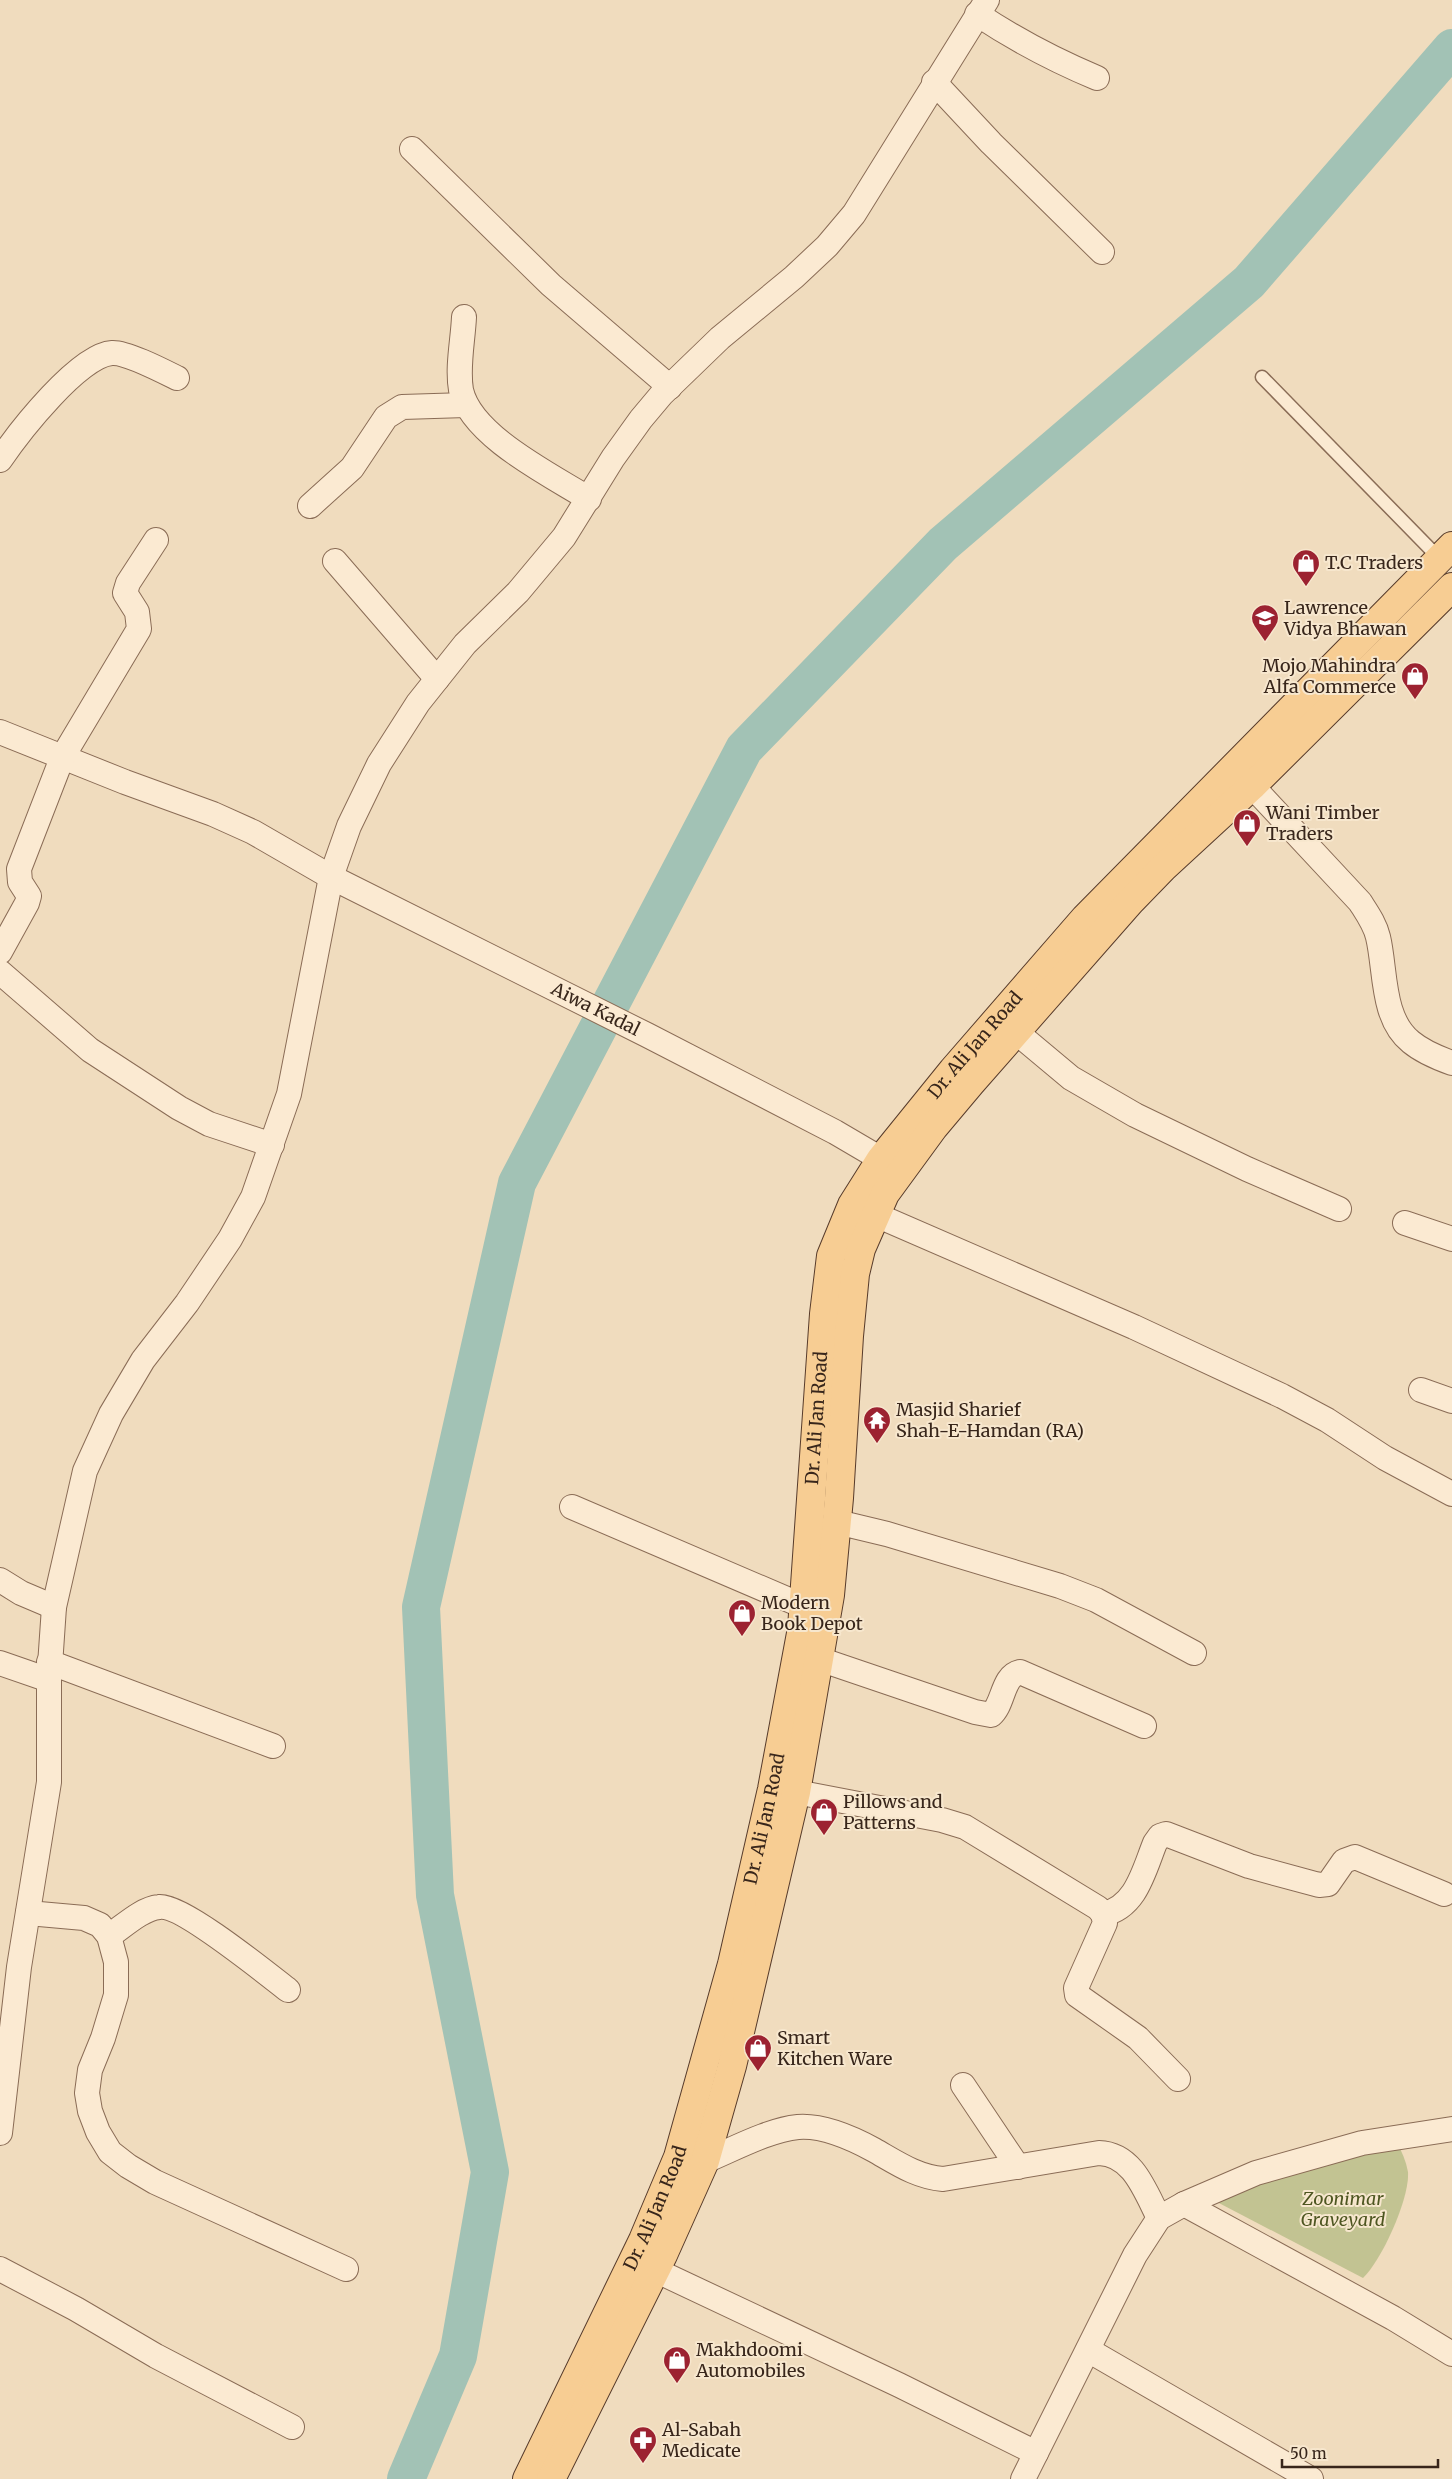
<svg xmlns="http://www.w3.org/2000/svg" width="1452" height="2479" font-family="Merriweather,serif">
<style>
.cemetery{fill:#c2c392}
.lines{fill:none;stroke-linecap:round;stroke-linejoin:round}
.river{stroke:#a2c2b5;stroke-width:38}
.service-casing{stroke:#8a6c56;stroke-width:15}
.minor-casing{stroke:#8a6c56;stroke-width:26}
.primary-casing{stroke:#573b2b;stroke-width:30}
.service{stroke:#fbead2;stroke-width:12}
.minor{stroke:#fbead2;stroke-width:24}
.primary{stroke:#f7cd93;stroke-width:28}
.labels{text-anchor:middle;stroke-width:4;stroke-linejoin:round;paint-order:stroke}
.poi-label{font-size:18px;fill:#38261b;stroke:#f7e7ce;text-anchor:start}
.street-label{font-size:18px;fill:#38261b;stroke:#f7e7ce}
.park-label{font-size:18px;font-style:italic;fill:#4e5621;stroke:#f7e7ce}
</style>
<rect width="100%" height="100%" fill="#f0dcbe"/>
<path class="cemetery" d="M1397 2143C1402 2152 1406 2161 1408 2172 1410 2198 1382 2260 1363 2278L1217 2202 1273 2173Z"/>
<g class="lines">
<path class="river" d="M406 2479 458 2356 490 2172 435 1895 421 1607 517 1183 744 749 943 544 1249 282 1452 48"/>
<g class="service-casing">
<path id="service" d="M1262 377 1440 559"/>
</g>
<g class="minor-casing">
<g id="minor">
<path d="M977 14C1016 40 1054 60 1097 78"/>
<path d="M934 82 991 143 1102 252"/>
<path d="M412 149 551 285 670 387"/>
<path d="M464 317C463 340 457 367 461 390 471 436 551 475 589 499"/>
<path d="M0 460C19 432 79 355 112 353 126 352 163 371 177 378"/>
<path d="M310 506 352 468 386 417 402 407 466 405"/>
<path d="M335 561 437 679"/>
<path id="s1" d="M0 732 125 782 213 814 253 832 331 877 647 1035 835 1132 881 1159"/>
<path d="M1252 786 1360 902C1367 913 1375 924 1378 937 1386 970 1381 1018 1411 1042 1423 1052 1438 1058 1452 1063"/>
<path d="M0 952 27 903 29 896 20 882 19 869 62 758 139 629 137 612 125 593 128 583 156 540"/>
<path d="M0 972 90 1050 179 1108 209 1124 272 1145"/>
<path d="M1016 1032 1071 1078 1135 1115 1247 1169 1339 1209"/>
<path d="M860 1208 1134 1327 1282 1396 1327 1420 1385 1458 1452 1494"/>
<path d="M1405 1223 1452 1239"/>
<path d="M1421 1390 1452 1401"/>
<path d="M572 1507 803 1606"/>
<path d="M837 1522 887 1534 1060 1586 1096 1600 1194 1653"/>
<path d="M0 1580 21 1593 54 1607"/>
<path d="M819 1659 975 1712 991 1715C1004 1704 1002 1676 1020 1672L1144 1726"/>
<path d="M49 1662 273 1746"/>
<path d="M0 1663 49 1680"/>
<path d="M796 1792 942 1820 965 1827 1098 1908 1103 1914 1105 1923 1076 1988 1077 1995 1138 2038 1178 2079"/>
<path d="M28 1913 84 1918 100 1925 109 1936 116 1962V1995L103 2038 90 2070 87 2093 90 2111 98 2132 110 2152 128 2166 155 2182 346 2269"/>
<path d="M1103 1914C1136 1908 1144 1870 1155 1843L1160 1836 1166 1834 1249 1866 1319 1885 1328 1884 1344 1861 1355 1857 1444 1894"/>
<path d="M109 1936C123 1927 141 1909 159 1907 181 1904 266 1973 288 1990"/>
<path d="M963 2085 1018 2167"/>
<path d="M0 2133 19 1967 49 1782V1680L54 1607 85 1471 111 1414 143 1360 187 1303 230 1239 253 1197 289 1094 331 877 349 826 379 764 418 703 465 644 518 592 564 537 613 458 641 419 662 394 720 338 794 277 827 246 854 214 987 0"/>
<path d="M705 2161C732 2150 768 2130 798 2127 823 2125 852 2138 874 2150 897 2163 917 2177 943 2179L1099 2153C1133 2154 1145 2191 1159 2218"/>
<path d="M1184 2204 1393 2318 1452 2354"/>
<path d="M0 2269 76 2309 156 2356 292 2427"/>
<path d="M655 2270 899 2385 1036 2453"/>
<path d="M1088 2350 1311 2479"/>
<path d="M1023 2479 1135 2255 1159 2218 1184 2204 1256 2173 1362 2143 1452 2129"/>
</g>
</g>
<g class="primary-casing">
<g id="primary">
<path id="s2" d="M527 2479 643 2240 678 2157 732 1964 772 1789 802 1628 824 1314 831 1256 852 1205 881 1159 953 1070 1085 918 1452 546"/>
<path d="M551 2479 663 2255 705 2161 732 2066 796 1792 830 1595 839 1498 849 1336 855 1274 861 1249 885 1194 934 1127 971 1083 1130 902 1163 868 1252 786 1452 587"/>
</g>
</g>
<use href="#service" class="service"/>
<use href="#minor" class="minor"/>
<use href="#primary" class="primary"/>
</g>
<defs>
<g id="shop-pin" transform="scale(1.4375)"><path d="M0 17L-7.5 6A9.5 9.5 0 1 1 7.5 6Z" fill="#9c2231" stroke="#f7e7ce"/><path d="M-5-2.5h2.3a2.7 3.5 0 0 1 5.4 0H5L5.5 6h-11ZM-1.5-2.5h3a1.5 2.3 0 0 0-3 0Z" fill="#fff"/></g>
<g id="school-pin" transform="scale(1.4375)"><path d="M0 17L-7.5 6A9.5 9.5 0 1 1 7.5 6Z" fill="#9c2231" stroke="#f7e7ce"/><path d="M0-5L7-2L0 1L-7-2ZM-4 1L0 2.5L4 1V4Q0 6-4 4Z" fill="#fff"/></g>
<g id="temple-pin" transform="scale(1.4375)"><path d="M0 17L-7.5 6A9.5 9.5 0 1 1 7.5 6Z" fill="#9c2231" stroke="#f7e7ce"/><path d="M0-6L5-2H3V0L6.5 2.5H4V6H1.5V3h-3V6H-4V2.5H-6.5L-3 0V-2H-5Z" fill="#fff"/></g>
<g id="pharmacy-pin" transform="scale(1.4375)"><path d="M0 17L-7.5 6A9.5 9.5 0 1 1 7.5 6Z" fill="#9c2231" stroke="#f7e7ce"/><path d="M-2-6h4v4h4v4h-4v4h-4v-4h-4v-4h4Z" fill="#fff"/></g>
</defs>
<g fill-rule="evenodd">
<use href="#shop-pin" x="1306" y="563"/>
<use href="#school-pin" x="1265" y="618"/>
<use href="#shop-pin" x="1415" y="676"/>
<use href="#shop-pin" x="1247" y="823"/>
<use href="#temple-pin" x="877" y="1420"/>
<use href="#shop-pin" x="742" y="1613"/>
<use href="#shop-pin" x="824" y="1812"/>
<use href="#shop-pin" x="758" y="2048"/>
<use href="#shop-pin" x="677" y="2360"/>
<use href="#pharmacy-pin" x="643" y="2440"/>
</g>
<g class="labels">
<g class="poi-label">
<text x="1325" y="569">T.C Traders</text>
<text x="1284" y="614">Lawrence<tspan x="1284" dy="21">Vidya Bhawan</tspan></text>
<text x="1396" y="672" text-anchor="end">Mojo Mahindra<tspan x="1396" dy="21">Alfa Commerce</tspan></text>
<text x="1266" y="819">Wani Timber<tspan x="1266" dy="21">Traders</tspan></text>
<text x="896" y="1416">Masjid Sharief<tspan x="896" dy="21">Shah-E-Hamdan (RA)</tspan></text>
<text x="761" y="1609">Modern<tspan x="761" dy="21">Book Depot</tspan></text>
<text x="843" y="1808">Pillows and<tspan x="843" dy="21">Patterns</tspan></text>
<text x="777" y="2044">Smart<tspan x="777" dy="21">Kitchen Ware</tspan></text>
<text x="696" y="2356">Makhdoomi<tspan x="696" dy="21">Automobiles</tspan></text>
<text x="662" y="2436">Al-Sabah<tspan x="662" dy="21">Medicate</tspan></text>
</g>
<g class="street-label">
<text dy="6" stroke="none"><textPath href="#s1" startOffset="658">Aiwa Kadal</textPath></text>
<text dy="6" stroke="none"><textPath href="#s2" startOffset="1530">Dr. Ali Jan Road</textPath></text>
<text dy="6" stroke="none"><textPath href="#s2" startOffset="1110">Dr. Ali Jan Road</textPath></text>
<text dy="6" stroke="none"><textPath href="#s2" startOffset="705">Dr. Ali Jan Road</textPath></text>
<text dy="6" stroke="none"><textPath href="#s2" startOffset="300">Dr. Ali Jan Road</textPath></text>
</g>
<g class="park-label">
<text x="1343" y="2205">Zoonimar<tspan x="1343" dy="21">Graveyard</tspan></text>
</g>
</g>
<path d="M1282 2459v8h156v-8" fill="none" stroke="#38261b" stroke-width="2.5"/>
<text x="1290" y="2459" font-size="15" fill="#38261b" stroke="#f7e7ce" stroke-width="4" paint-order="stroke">50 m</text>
</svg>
